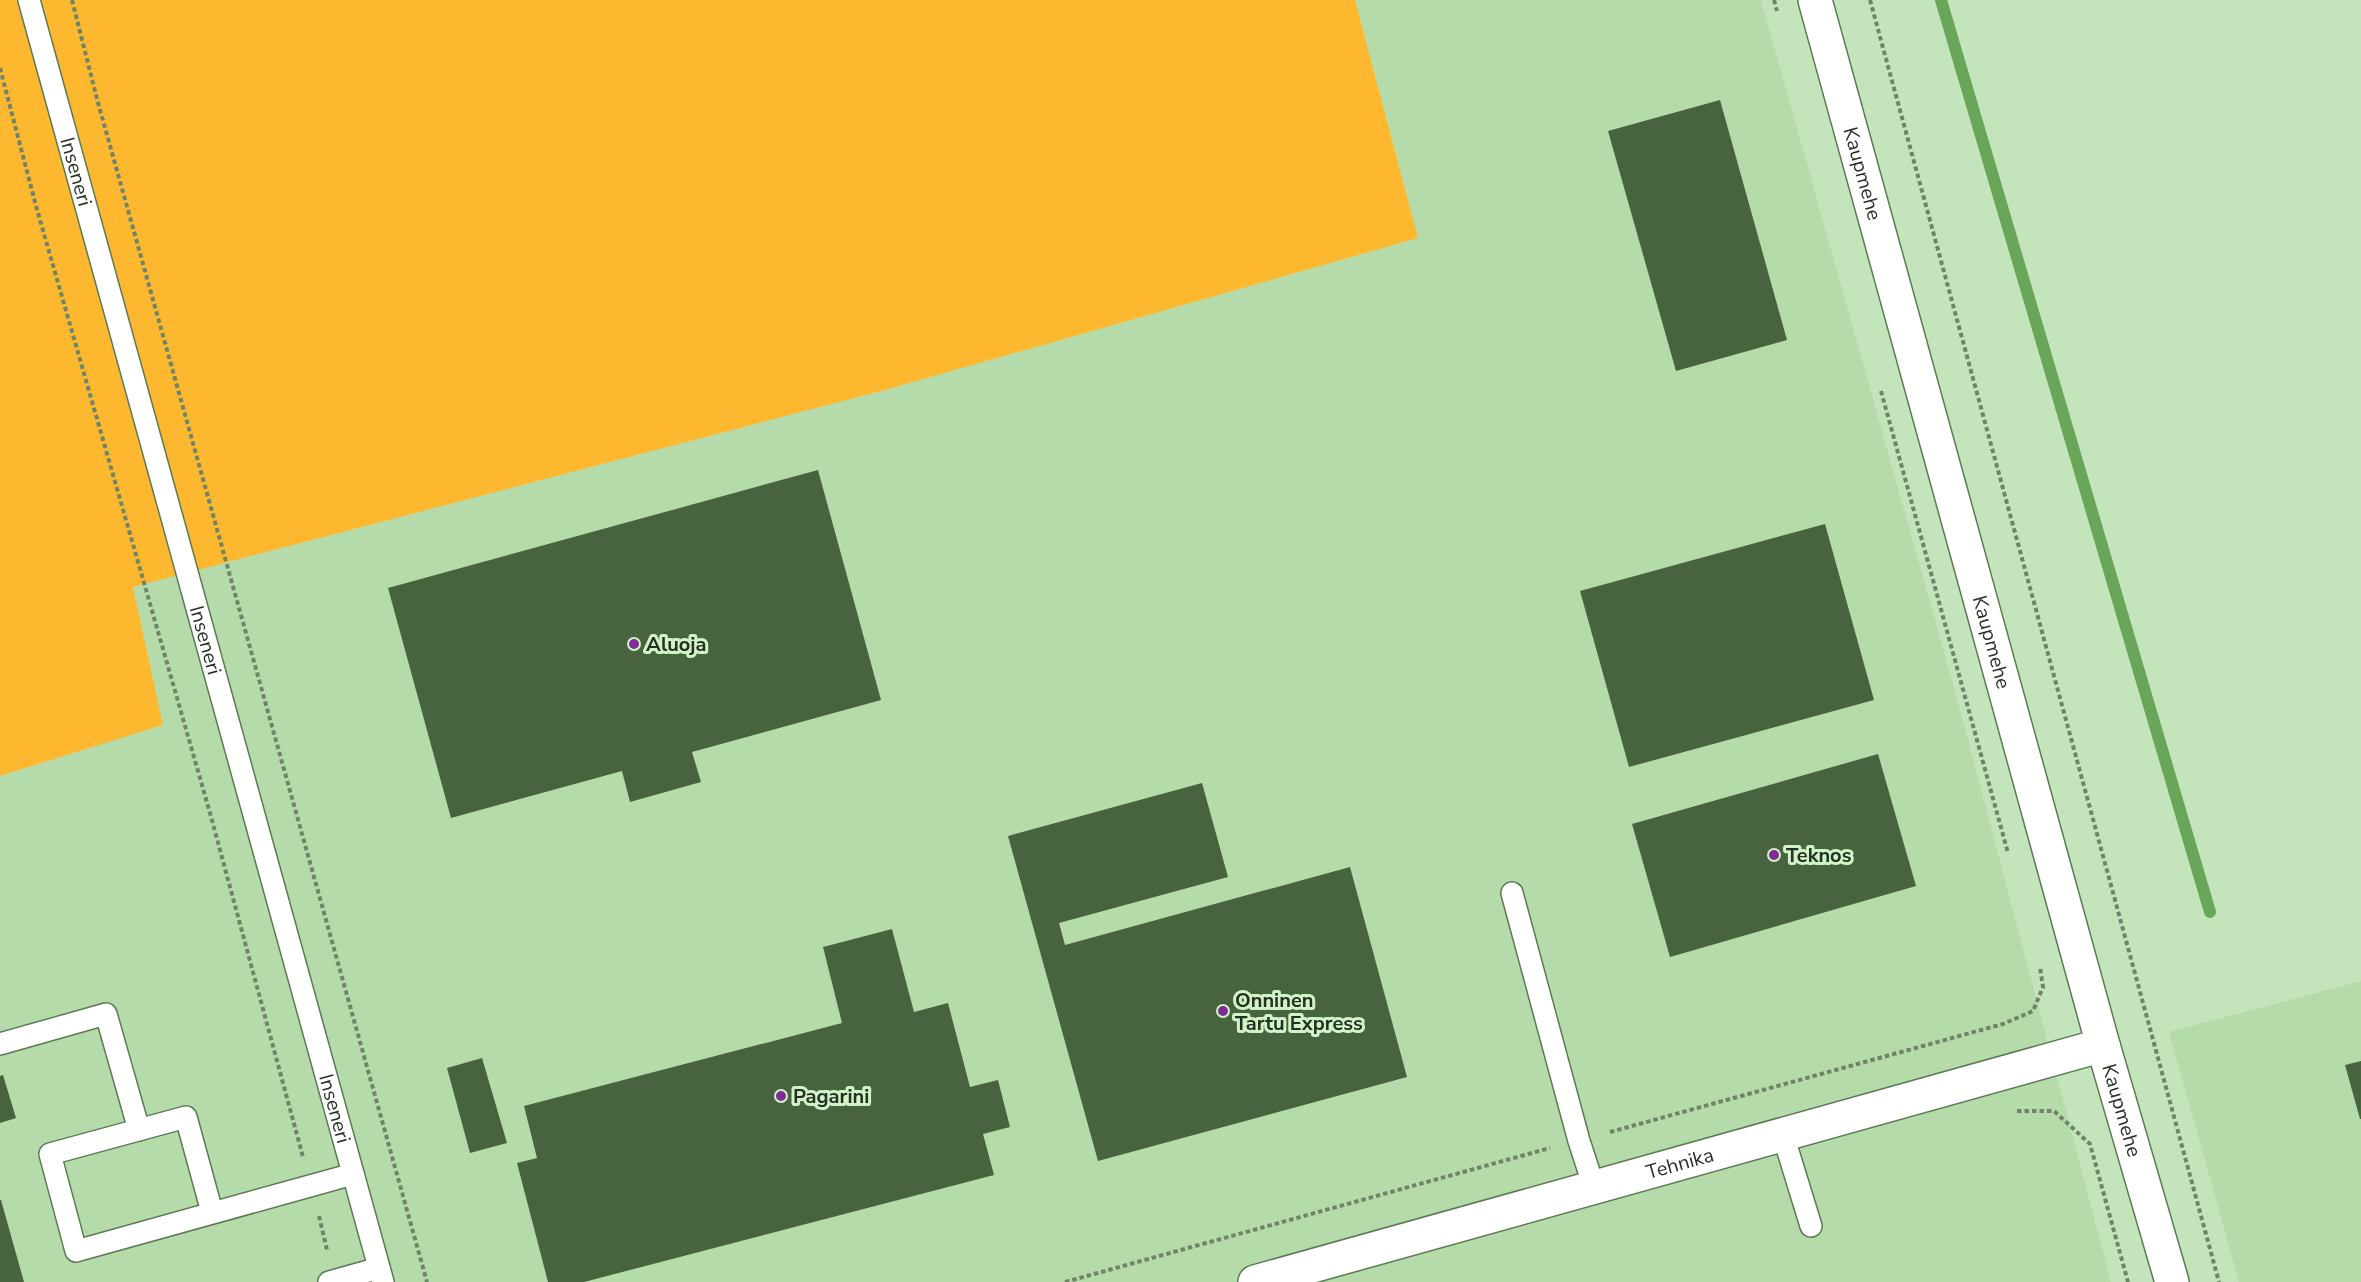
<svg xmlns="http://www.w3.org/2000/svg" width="2361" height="1282" font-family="'Nunito Sans',sans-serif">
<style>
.built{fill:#b5dbab}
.green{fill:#fdb82f}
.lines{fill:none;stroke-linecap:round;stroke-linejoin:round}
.stream{stroke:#6aa659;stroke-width:12}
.building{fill:#47643f}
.lane-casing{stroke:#5c7a54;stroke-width:24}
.street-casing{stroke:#5c7a54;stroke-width:36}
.path{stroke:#6f8568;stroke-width:4;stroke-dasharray:4.5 3;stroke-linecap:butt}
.lane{stroke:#fff;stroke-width:21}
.street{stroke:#fff;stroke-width:33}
.poi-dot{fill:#822a97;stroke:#d1f3c8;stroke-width:2}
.labels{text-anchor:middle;stroke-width:6;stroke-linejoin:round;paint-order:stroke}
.street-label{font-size:20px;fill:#243020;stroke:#d1f3c8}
.poi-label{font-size:20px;font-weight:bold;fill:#243020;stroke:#d1f3c8;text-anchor:start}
</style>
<rect width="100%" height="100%" fill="#c4e5bb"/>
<path class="built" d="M1355 0H1761L1958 702 2111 1282H0V776L163 725 133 587 885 390 1418 238Z
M2361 981V1282H2239L2169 1032Z"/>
<path class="green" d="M0 0H1355L1418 238 885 390 133 587 163 725 0 776Z"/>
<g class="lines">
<path class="stream" d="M1941 0 2210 912"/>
</g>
<path class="building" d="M1720 100 1787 340 1676 371 1608 131Z
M818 470 881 700 692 752 701 782 630 802 622 771 451 818 388 588Z
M1825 524 1874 700 1629 767 1580 591Z
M1878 754 1916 886 1670 957 1632 824Z
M1202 783 1228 877 1059 923 1065 945 1350 867 1407 1077 1098 1161 1008 836Z
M892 929 914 1012 948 1003 970 1087 998 1080 1010 1127 983 1134 994 1175 584 1282H548L517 1163 537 1158 524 1106 842 1023 823 947Z
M482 1058 507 1143 470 1153 447 1068Z
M2361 1061V1119H2360L2345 1065Z
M3 1075 16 1118 0 1123V1076Z
M0 1200H1L24 1282H0Z"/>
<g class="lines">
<g class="lane-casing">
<g id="lane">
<path id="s1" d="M29 0 383 1282"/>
<path d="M1512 893 1579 1141 1594 1187"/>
<path d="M0 1044 106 1014 139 1130"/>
<path d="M1783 1135 1811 1226"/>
<path d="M212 1212 186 1117 50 1154 76 1251 353 1174"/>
<path d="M329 1282 379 1268"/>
</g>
</g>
<g class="street-casing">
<g id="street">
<path id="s2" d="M1815 0 2103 1045 2172 1282"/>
<path id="s3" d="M1255 1282 2103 1045"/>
</g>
</g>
<path class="path" d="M72 0 97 99 427 1282
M1774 0 1777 11
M1870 0 2219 1282
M0 68 36 206 210 813 303 1157
M1881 391 2008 853
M2017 1111H2054L2090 1144 2128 1282
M1610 1132 2003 1024 2033 1011 2043 987 2040 967
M319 1216 327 1250
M1065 1282 1550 1148"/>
<use href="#lane" class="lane"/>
<use href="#street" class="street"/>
</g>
<g class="poi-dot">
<circle cx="634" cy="644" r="6"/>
<circle cx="1774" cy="855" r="6"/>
<circle cx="1223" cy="1011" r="6"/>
<circle cx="781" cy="1096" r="6"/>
</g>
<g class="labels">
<g class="street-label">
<text dy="7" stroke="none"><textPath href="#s1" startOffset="178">Inseneri</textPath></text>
<text dy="7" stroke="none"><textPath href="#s2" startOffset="180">Kaupmehe</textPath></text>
<text dy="7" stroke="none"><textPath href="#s1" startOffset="664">Inseneri</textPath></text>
<text dy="7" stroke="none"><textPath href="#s2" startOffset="666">Kaupmehe</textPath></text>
<text dy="7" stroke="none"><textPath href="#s1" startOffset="1150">Inseneri</textPath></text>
<text dy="7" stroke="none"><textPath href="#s2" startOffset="1152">Kaupmehe</textPath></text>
<text dy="7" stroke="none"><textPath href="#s3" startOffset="441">Tehnika</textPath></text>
</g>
<g class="poi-label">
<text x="646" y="651">Aluoja</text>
<text x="1786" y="862">Teknos</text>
<text x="1235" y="1007">Onninen<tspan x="1235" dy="23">Tartu Express</tspan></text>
<text x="793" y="1103">Pagarini</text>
</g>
</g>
</svg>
